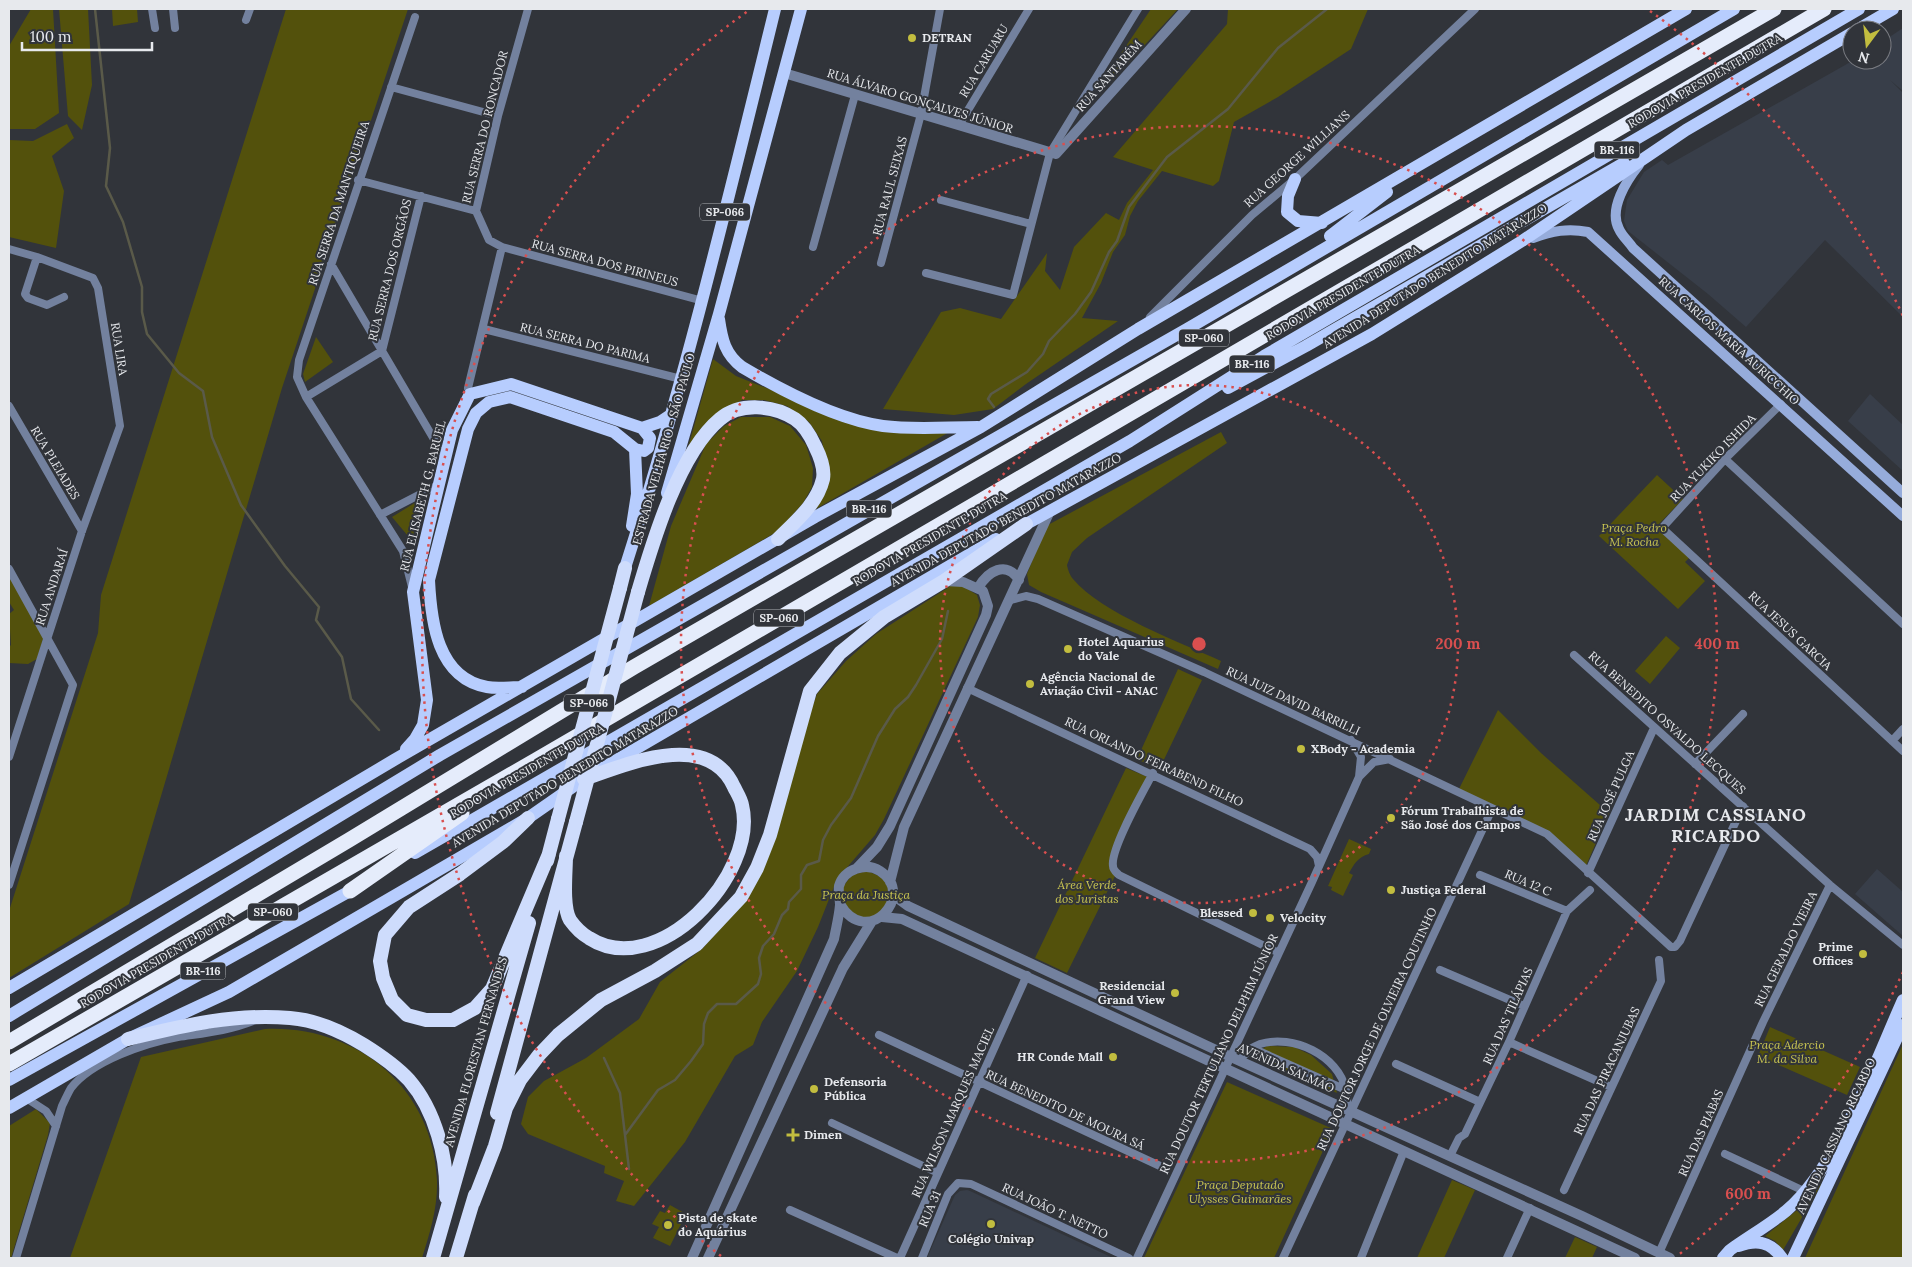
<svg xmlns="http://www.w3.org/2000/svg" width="1912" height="1267" font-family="Lora,serif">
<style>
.built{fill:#383e49}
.green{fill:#53510c}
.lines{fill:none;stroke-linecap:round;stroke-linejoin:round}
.stream{stroke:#5a5a49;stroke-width:2.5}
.minor{stroke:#73819e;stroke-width:8}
.tertiary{stroke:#73819e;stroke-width:10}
.secondary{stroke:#96acdb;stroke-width:10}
.primary{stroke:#b7cdfe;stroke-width:12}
.trunk{stroke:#cedcfc;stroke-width:14}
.motorway{stroke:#e5ecfb;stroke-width:15}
.trunk-bridge{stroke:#cedcfc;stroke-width:14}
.ring{fill:none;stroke:#d94f4f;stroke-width:2.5;stroke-dasharray:2.5 5}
.poi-dot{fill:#c2bd3f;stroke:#31343a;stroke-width:2}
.labels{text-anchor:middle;stroke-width:4;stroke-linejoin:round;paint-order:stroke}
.shield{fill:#31343a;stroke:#b0b3b7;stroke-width:1}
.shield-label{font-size:11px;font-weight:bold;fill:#e7e9ed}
.poi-label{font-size:12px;font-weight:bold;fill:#e7e9ed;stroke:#31343a;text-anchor:start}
.street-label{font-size:12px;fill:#e7e9ed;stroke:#31343a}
.park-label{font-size:12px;font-style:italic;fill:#c9c551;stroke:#31343a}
.district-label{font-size:18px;font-weight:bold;letter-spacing:1px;fill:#e7e9ed;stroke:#31343a}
.centre{fill:#d94f4f;stroke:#31343a;stroke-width:2.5}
.ring-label{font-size:15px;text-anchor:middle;font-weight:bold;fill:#d94f4f;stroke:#31343a;stroke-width:4;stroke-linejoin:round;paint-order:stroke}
</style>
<rect width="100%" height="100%" fill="#31343a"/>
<path class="built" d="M1903 28V91L1890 80 1903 93V317L1825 240 1746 327 1708 294 1628 231 1624 221 1627 200 1644 172 1662 160 1668 165 1854 60H1882V42Z
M1870 394 1903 425V471L1848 421Z
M1877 869 1903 892V936L1855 894Z
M967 1190 970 1191 1113 1258H927L955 1195 960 1191Z"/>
<path class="green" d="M31 9H53L59 113 35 129H9V46Z
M59 9H88L92 85 82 130 68 116Z
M112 9H137L138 22 113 26Z
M286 9H408L282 388 129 904 9 978V911L98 633 101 595Z
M1151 9H1178L1104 89 1099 86Z
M1228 9H1368L1351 49 1278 97 1234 122 1219 181 1213 186 1162 171 1138 201 1130 216 1125 235 1113 252 1101 283 1082 318 1118 321 1026 384 993 409 954 415 883 409 941 312 960 308 1001 319 1047 253 1045 271 1060 290 1074 247 1106 213 1119 220 1127 203 1153 170 1113 157 1227 24Z
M67 124 74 138 52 156 64 191 56 248 9 237V140L33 141Z
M316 337 333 362 305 382 303 374Z
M713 359 736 376 864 427 951 431 814 510 828 470 822 441 809 422 787 406 764 400H742L721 411 701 428 687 451Z
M741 417H770L790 426 806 445 813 468 812 487 803 503 778 531 649 606 671 526 706 444 724 426Z
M1221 432 1227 443 1087 538 1072 552 1067 565C1068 570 1070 576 1073 579 1101 613 1180 642 1221 661L1218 669 1041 592 1029 585 1027 574 1046 526Z
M1657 475 1683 499 1657 526 1690 557 1685 562 1705 581 1678 609 1599 536Z
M421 499 413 542 392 517Z
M9 575 44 636 37 659 28 664 9 663V647L11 645 9 614 14 610 9 602Z
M952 585H961L977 595 980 605 978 617 884 819 875 835 837 879 818 927 797 971 762 1022 753 1045 735 1056 685 1142 634 1206 616 1201 624 1181 604 1173 605 1166 528 1134 521 1124 528 1097 544 1081 586 1058 639 1019 660 982 703 948 743 902 817 694 846 661 876 634Z
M1666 636 1680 648 1650 684 1635 671Z
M1178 669 1202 680 1159 770 1137 759Z
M1498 710 1541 753 1609 813 1585 868 1547 833 1459 789Z
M1126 768 1150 778 1112 858 1116 874 1067 973 1035 958Z
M1349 839 1371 849 1369 854C1358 857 1354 864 1349 873L1353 875 1343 896 1331 890 1332 887 1328 886Z
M867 871 882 877 890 890 886 910 865 920 846 909 842 888 852 875Z
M1770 1027 1860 1067 1847 1095 1758 1056Z
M265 1029C356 1025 433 1087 437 1180 438 1207 430 1233 422 1258H70L141 1057Z
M1903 1044V1258H1805Z
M1267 1046 1294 1047 1311 1055 1332 1074 1337 1093 1252 1056Z
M1227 1082 1333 1129 1274 1258H1144Z
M36 1109 50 1123 48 1135 11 1258H9V1126Z
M1452 1180 1475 1190 1444 1258H1417Z
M1822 1183 1783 1250 1775 1241 1765 1236 1806 1203Z
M670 1205 686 1214 670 1246 653 1238 659 1227 652 1224 660 1211 665 1213Z
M1575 1237 1597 1247 1592 1258H1565Z"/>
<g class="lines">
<path class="stream" d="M95 9 110 148 106 186 123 222 142 287V312L147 334 179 373 203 391 212 437 241 505 285 566 319 607 316 620 342 657 351 699 379 730
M994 407 988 399 991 394 1027 372 1043 354 1049 341 1075 314 1091 292 1109 252 1117 241 1129 207 1167 157 1228 109 1278 48 1327 9
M604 1058 620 1093 625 1135
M629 1169 625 1135 658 1090 675 1080 691 1061 703 1044 704 1024 708 1013 717 1004H736L758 984 761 974 759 958 763 946 774 934 782 915 788 909 789 902 801 889V875L807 865 819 861 823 840 831 825 851 798 878 736 895 709 908 697 916 685 942 639 948 611"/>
<path class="minor" d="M152 9 155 28
M173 9 175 28
M528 9 498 116 476 211 489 240 502 247 703 301
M246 20 250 9
M391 87 498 116
M959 125 1029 9
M358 180 476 211
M941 200 1031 224
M813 247 855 95
M9 249 37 257 93 278 98 288 120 426 82 531 9 757
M37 257 25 294 28 298 47 305 64 297
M881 263 921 114 940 9
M331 264 445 458
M926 273 1013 295 1050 153 1138 9
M1150 317 1252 215 1295 179 1475 9
M484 329 681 379
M468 388 502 247
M306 397 382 351 421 196
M1781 404 1725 459 1662 528 1903 751
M9 406 82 531
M1725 459 1903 624
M380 515 438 485
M9 569 73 685 9 885
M412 587 403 551 306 397 297 377 299 360 415 17
M1011 600 1026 596 1038 599 1204 672 1547 834 1671 947H1675L1680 941 1743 806
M1574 655 1830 885 1903 945
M967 688 1310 849 1317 857 1319 866
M1892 741 1903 729
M1695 764 1743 714
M1153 773C1144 790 1110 849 1113 866 1113 870 1116 872 1119 875L1279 953
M1359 777 1374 762 1390 759
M1588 873 1654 728
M1480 875 1567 911
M1440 970 1524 1006
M879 1035 1160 1166
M1509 1042 1611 1087
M1252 1048 1346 1090
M1239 1061C1245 1054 1251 1047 1260 1044 1293 1034 1338 1055 1346 1090 1348 1096 1347 1103 1347 1109
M1396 1064 1480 1102
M26 1098 46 1111 56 1126
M832 1123 938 1173
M1725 1154 1804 1191
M1450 1156 1459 1138 1465 1134 1509 1042 1567 911 1590 890
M1564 1190 1661 981 1659 960
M790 1210 897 1258
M1659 1253 1763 1022 1830 885
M16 1258 62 1106C65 1100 68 1093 71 1088 92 1061 145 1043 178 1037 204 1033 228 1031 253 1021
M900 1258 1027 975
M922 1258 948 1194 958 1183 971 1184 1129 1258
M1137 1258 1312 882 1359 777 1361 757 1351 740
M1283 1258 1492 809
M1361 1258 1404 1151
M1507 1258 1530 1208"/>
<path class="tertiary" d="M784 73 1056 154 1186 9
M978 588C988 571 1006 560 1019 580
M857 868 877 847 890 826 986 615 988 606 983 591 963 582 945 581
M890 882 904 827 1050 511
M893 895 908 906 1231 1057 1582 1216 1670 1258
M882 917 902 919 1635 1258
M692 1258 834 939C836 928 839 917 840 905 840 899 838 892 839 886 844 869 866 862 880 871 917 895 867 950 840 904
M708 1258 843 968 872 921"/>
<path class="secondary" d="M1639 165C1627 180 1608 209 1619 229 1622 236 1629 242 1633 248L1903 493
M1533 238C1552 231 1568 228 1588 232L1903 516"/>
<path class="primary" d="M1857 30 1893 9
M1295 179 1288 196 1287 212 1298 221 1322 223
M1330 236 1387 192
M719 319C722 340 725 354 742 367 781 390 838 420 883 426 914 430 947 427 978 427
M1228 388 1306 346 1624 163
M667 493 719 314 801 9
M632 526 637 494 635 449
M1019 528 1372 334 1522 241 1686 130 1852 33
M625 568C684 384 729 196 775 9
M522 687C510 687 498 689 487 687 437 678 431 621 429 580L468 429 476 413 489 402 510 397 614 432 635 449 644 451 648 448 650 438 642 428
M406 749 415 739 423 725 427 700 413 592 452 430 470 394 511 384 642 428 660 422 672 414
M415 853 1130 441 1264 356 1859 9
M9 988 394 760 815 517 981 427 1138 329 1686 9
M9 1016 440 755 1187 329 1734 9
M9 1080 359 886
M9 1108 128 1039 229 992 528 818 584 779 996 539
M1739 1246C1757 1239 1771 1242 1782 1258
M1723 1258 1730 1250C1748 1237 1769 1225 1786 1211 1838 1167 1875 1062 1903 1000
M1793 1258 1903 1025"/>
<path class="trunk" d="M620 588 625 568
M638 592C653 541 679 453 720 419 740 402 774 405 795 419 804 425 811 437 815 446 820 456 825 468 823 479 817 504 796 521 778 539
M528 818 503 842 460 874 409 907 385 935 380 961 383 978 392 1000 407 1015 426 1020H453L475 1008 492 989 549 854
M566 856C566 872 562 906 570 920 575 927 582 934 589 938 657 982 759 874 742 805 741 799 737 793 734 787 708 729 627 764 584 779
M547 861 558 819
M128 1039C182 1026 234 1013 290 1018 317 1020 341 1031 364 1045 380 1055 396 1066 409 1080 435 1110 448 1158 446 1197
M497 1113 576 822
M473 1203 495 1146 506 1108 520 1080 539 1055 558 1035 601 1000 655 971 697 944 741 897 757 868 770 835 810 691 840 653 884 617 944 581 1026 524
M433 1258 529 923
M456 1258 475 1195"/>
<path class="motorway" d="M350 891 462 813
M9 1042 349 840 634 667 1774 9
M9 1064 536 760 1824 9"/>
<path class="trunk-bridge" d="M558 819 620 588
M576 822 638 592"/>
</g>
<g class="ring">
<circle cx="1199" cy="644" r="259"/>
<circle cx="1199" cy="644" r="518"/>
<path d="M1903 972A777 777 0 0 1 1677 1256M721 1256A777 777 0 0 1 748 11M1650 11A777 777 0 0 1 1903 316"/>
</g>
<g class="poi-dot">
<circle cx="912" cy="38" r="5"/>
<circle cx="1068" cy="649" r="5"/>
<circle cx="1030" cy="684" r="5"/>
<circle cx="1301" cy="749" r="5"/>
<circle cx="1391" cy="818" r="5"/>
<circle cx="1391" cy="890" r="5"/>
<circle cx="1253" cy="913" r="5"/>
<circle cx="1270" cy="918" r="5"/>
<circle cx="1863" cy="954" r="5"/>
<circle cx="1175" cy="993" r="5"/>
<circle cx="1113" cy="1057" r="5"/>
<circle cx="814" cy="1089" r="5"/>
<path d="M790.5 1127.5h5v5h5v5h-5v5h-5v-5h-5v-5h5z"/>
<circle cx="991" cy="1224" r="5"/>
<circle cx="668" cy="1225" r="5"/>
</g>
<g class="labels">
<g class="shield">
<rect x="1594.5" y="141.5" width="45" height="17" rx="4"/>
<rect x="700" y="203.5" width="50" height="17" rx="4"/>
<rect x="1179" y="329.5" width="50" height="17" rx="4"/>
<rect x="1229.5" y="355.5" width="45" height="17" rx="4"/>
<rect x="846.5" y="500.5" width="45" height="17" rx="4"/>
<rect x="754" y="609.5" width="50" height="17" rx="4"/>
<rect x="564" y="694.5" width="50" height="17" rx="4"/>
<rect x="248" y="903.5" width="50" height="17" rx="4"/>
<rect x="180.5" y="962.5" width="45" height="17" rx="4"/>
</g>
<g class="shield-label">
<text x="1617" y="154">BR-116</text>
<text x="725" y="216">SP-066</text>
<text x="1204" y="342">SP-060</text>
<text x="1252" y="368">BR-116</text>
<text x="869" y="513">BR-116</text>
<text x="779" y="622">SP-060</text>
<text x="589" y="707">SP-066</text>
<text x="273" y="916">SP-060</text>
<text x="203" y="975">BR-116</text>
</g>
<g class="poi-label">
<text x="922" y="42">DETRAN</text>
<text x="1078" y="646">Hotel Aquarius<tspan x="1078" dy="14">do Vale</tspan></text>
<text x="1040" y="681">Agência Nacional de<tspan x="1040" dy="14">Aviação Civil - ANAC</tspan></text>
<text x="1311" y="753">XBody - Academia</text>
<text x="1401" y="815">Fórum Trabalhista de<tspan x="1401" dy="14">São José dos Campos</tspan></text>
<text x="1401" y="894">Justiça Federal</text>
<text x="1243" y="917" text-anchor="end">Blessed</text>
<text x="1280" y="922">Velocity</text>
<text x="1853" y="951" text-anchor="end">Prime<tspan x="1853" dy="14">Offices</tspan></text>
<text x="1165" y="990" text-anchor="end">Residencial<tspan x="1165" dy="14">Grand View</tspan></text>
<text x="1103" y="1061" text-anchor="end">HR Conde Mall</text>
<text x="824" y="1086">Defensoria<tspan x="824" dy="14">Pública</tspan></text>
<text x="804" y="1139">Dimen</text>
<text x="678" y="1222">Pista de skate<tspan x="678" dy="14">do Aquárius</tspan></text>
<text x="991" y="1243" text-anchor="middle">Colégio Univap</text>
</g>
<g class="street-label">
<text transform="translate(984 61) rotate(-59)" y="4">RUA CARUARU</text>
<text transform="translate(1109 76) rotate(-48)" y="4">RUA SANTARÉM</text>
<text transform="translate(1705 81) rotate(-30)" y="4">RODOVIA PRESIDENTE DUTRA</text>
<text transform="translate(920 101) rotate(17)" y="4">RUA ÁLVARO GONÇALVES JÚNIOR</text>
<text transform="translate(485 127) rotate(-76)" y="4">RUA SERRA DO RONCADOR</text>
<text transform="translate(1297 159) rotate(-42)" y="4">RUA GEORGE WILLIANS</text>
<text transform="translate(890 186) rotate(-75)" y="4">RUA RAUL SEIXAS</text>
<text transform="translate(339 203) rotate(-72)" y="4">RUA SERRA DA MANTIQUEIRA</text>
<text transform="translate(605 263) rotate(15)" y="4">RUA SERRA DOS PIRINEUS</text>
<text transform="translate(390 270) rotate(-76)" y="4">RUA SERRA DOS ORGÃOS</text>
<text transform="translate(1435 276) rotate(-32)" y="4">AVENIDA DEPUTADO BENEDITO MATARAZZO</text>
<text transform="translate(1343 293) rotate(-30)" y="4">RODOVIA PRESIDENTE DUTRA</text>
<text transform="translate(1729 341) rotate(42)" y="4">RUA CARLOS MARIA AURICCHIO</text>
<text transform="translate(585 343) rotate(14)" y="4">RUA SERRA DO PARIMA</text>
<text transform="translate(119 349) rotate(81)" y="4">RUA LIRA</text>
<text transform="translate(664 449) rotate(-74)" y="4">ESTRADA VELHA RIO - SÃO PAULO</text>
<text transform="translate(1713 458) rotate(-46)" y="4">RUA YUKIKO ISHIDA</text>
<text transform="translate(55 463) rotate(59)" y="4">RUA PLEIADES</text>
<text transform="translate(423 496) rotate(-76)" y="4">RUA ELISABETH G. BARUEL</text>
<text transform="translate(1006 520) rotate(-29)" y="4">AVENIDA DEPUTADO BENEDITO MATARAZZO</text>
<text transform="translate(930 539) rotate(-30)" y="4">RODOVIA PRESIDENTE DUTRA</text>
<text transform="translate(52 587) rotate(-72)" y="4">RUA ANDARAÍ</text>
<text transform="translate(1790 631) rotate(43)" y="4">RUA JESUS GARCIA</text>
<text transform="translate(1293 701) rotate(25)" y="4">RUA JUIZ DAVID BARRILLI</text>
<text transform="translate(1667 723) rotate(42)" y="4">RUA BENEDITO OSVALDO LECQUES</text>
<text transform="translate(1154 762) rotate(25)" y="4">RUA ORLANDO FEIRABEND FILHO</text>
<text transform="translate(527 771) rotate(-30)" y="4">RODOVIA PRESIDENTE DUTRA</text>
<text transform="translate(565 777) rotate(-31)" y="4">AVENIDA DEPUTADO BENEDITO MATARAZZO</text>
<text transform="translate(1611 796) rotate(-66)" y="4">RUA JOSÉ PULGA</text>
<text transform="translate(1528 883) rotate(23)" y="4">RUA 12 C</text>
<text transform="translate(1786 949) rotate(-64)" y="4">RUA GERALDO VIEIRA</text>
<text transform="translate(157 961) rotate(-30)" y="4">RODOVIA PRESIDENTE DUTRA</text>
<text transform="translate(1508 1016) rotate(-66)" y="4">RUA DAS TILÁPIAS</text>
<text transform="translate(1377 1029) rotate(-65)" y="4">RUA DOUTOR JORGE DE OLVIEIRA COUTINHO</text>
<text transform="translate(476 1052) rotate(-74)" y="4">AVENIDA FLORESTAN FERNANDES</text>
<text transform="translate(1219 1054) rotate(-65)" y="4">RUA DOUTOR TERTULIANO DELPHIM JÚNIOR</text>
<text transform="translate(1286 1068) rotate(24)" y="4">AVENIDA SALMÃO</text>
<text transform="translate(1607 1071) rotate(-65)" y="4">RUA DAS PIRACANJUBAS</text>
<text transform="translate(1065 1110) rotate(25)" y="4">RUA BENEDITO DE MOURA SÁ</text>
<text transform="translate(953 1112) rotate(-66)" y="4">RUA WILSON MARQUES MACIEL</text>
<text transform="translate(1701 1133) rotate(-66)" y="4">RUA DAS PIABAS</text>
<text transform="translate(1836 1136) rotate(-65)" y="4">AVENIDA CASSIANO RICARDO</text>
<text transform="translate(930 1209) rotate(-67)" y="4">RUA 31</text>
<text transform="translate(1055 1211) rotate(25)" y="4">RUA JOÃO T. NETTO</text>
</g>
<g class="park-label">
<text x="1634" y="532">Praça Pedro<tspan x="1634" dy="14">M. Rocha</tspan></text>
<text x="1087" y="889">Área Verde<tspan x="1087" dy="14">dos Juristas</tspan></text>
<text x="866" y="899">Praça da Justiça</text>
<text x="1787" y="1049">Praça Adercio<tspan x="1787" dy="14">M. da Silva</tspan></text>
<text x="1240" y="1189">Praça Deputado<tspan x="1240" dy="14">Ulysses Guimarães</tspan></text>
</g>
<g class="district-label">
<text x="1716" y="821">JARDIM CASSIANO<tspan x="1716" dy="21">RICARDO</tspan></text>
</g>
</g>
<circle cx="1199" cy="644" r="8" class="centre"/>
<g class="ring-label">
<text x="1458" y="649">200 m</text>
<text x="1717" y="649">400 m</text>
<text x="1748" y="1199">600 m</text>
</g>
<rect width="1912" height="1267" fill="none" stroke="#e7e9ed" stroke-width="20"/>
<g transform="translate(1867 45) rotate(195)"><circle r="24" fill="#31343a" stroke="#7a7c82"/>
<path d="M0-4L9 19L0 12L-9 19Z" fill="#c2bd3f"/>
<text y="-8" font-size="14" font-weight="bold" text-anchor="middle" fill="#e7e9ed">N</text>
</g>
<path d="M22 42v8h130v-8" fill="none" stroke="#e7e9ed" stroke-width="2.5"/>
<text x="30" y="42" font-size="15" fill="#e7e9ed" stroke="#31343a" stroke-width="4" paint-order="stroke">100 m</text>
</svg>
